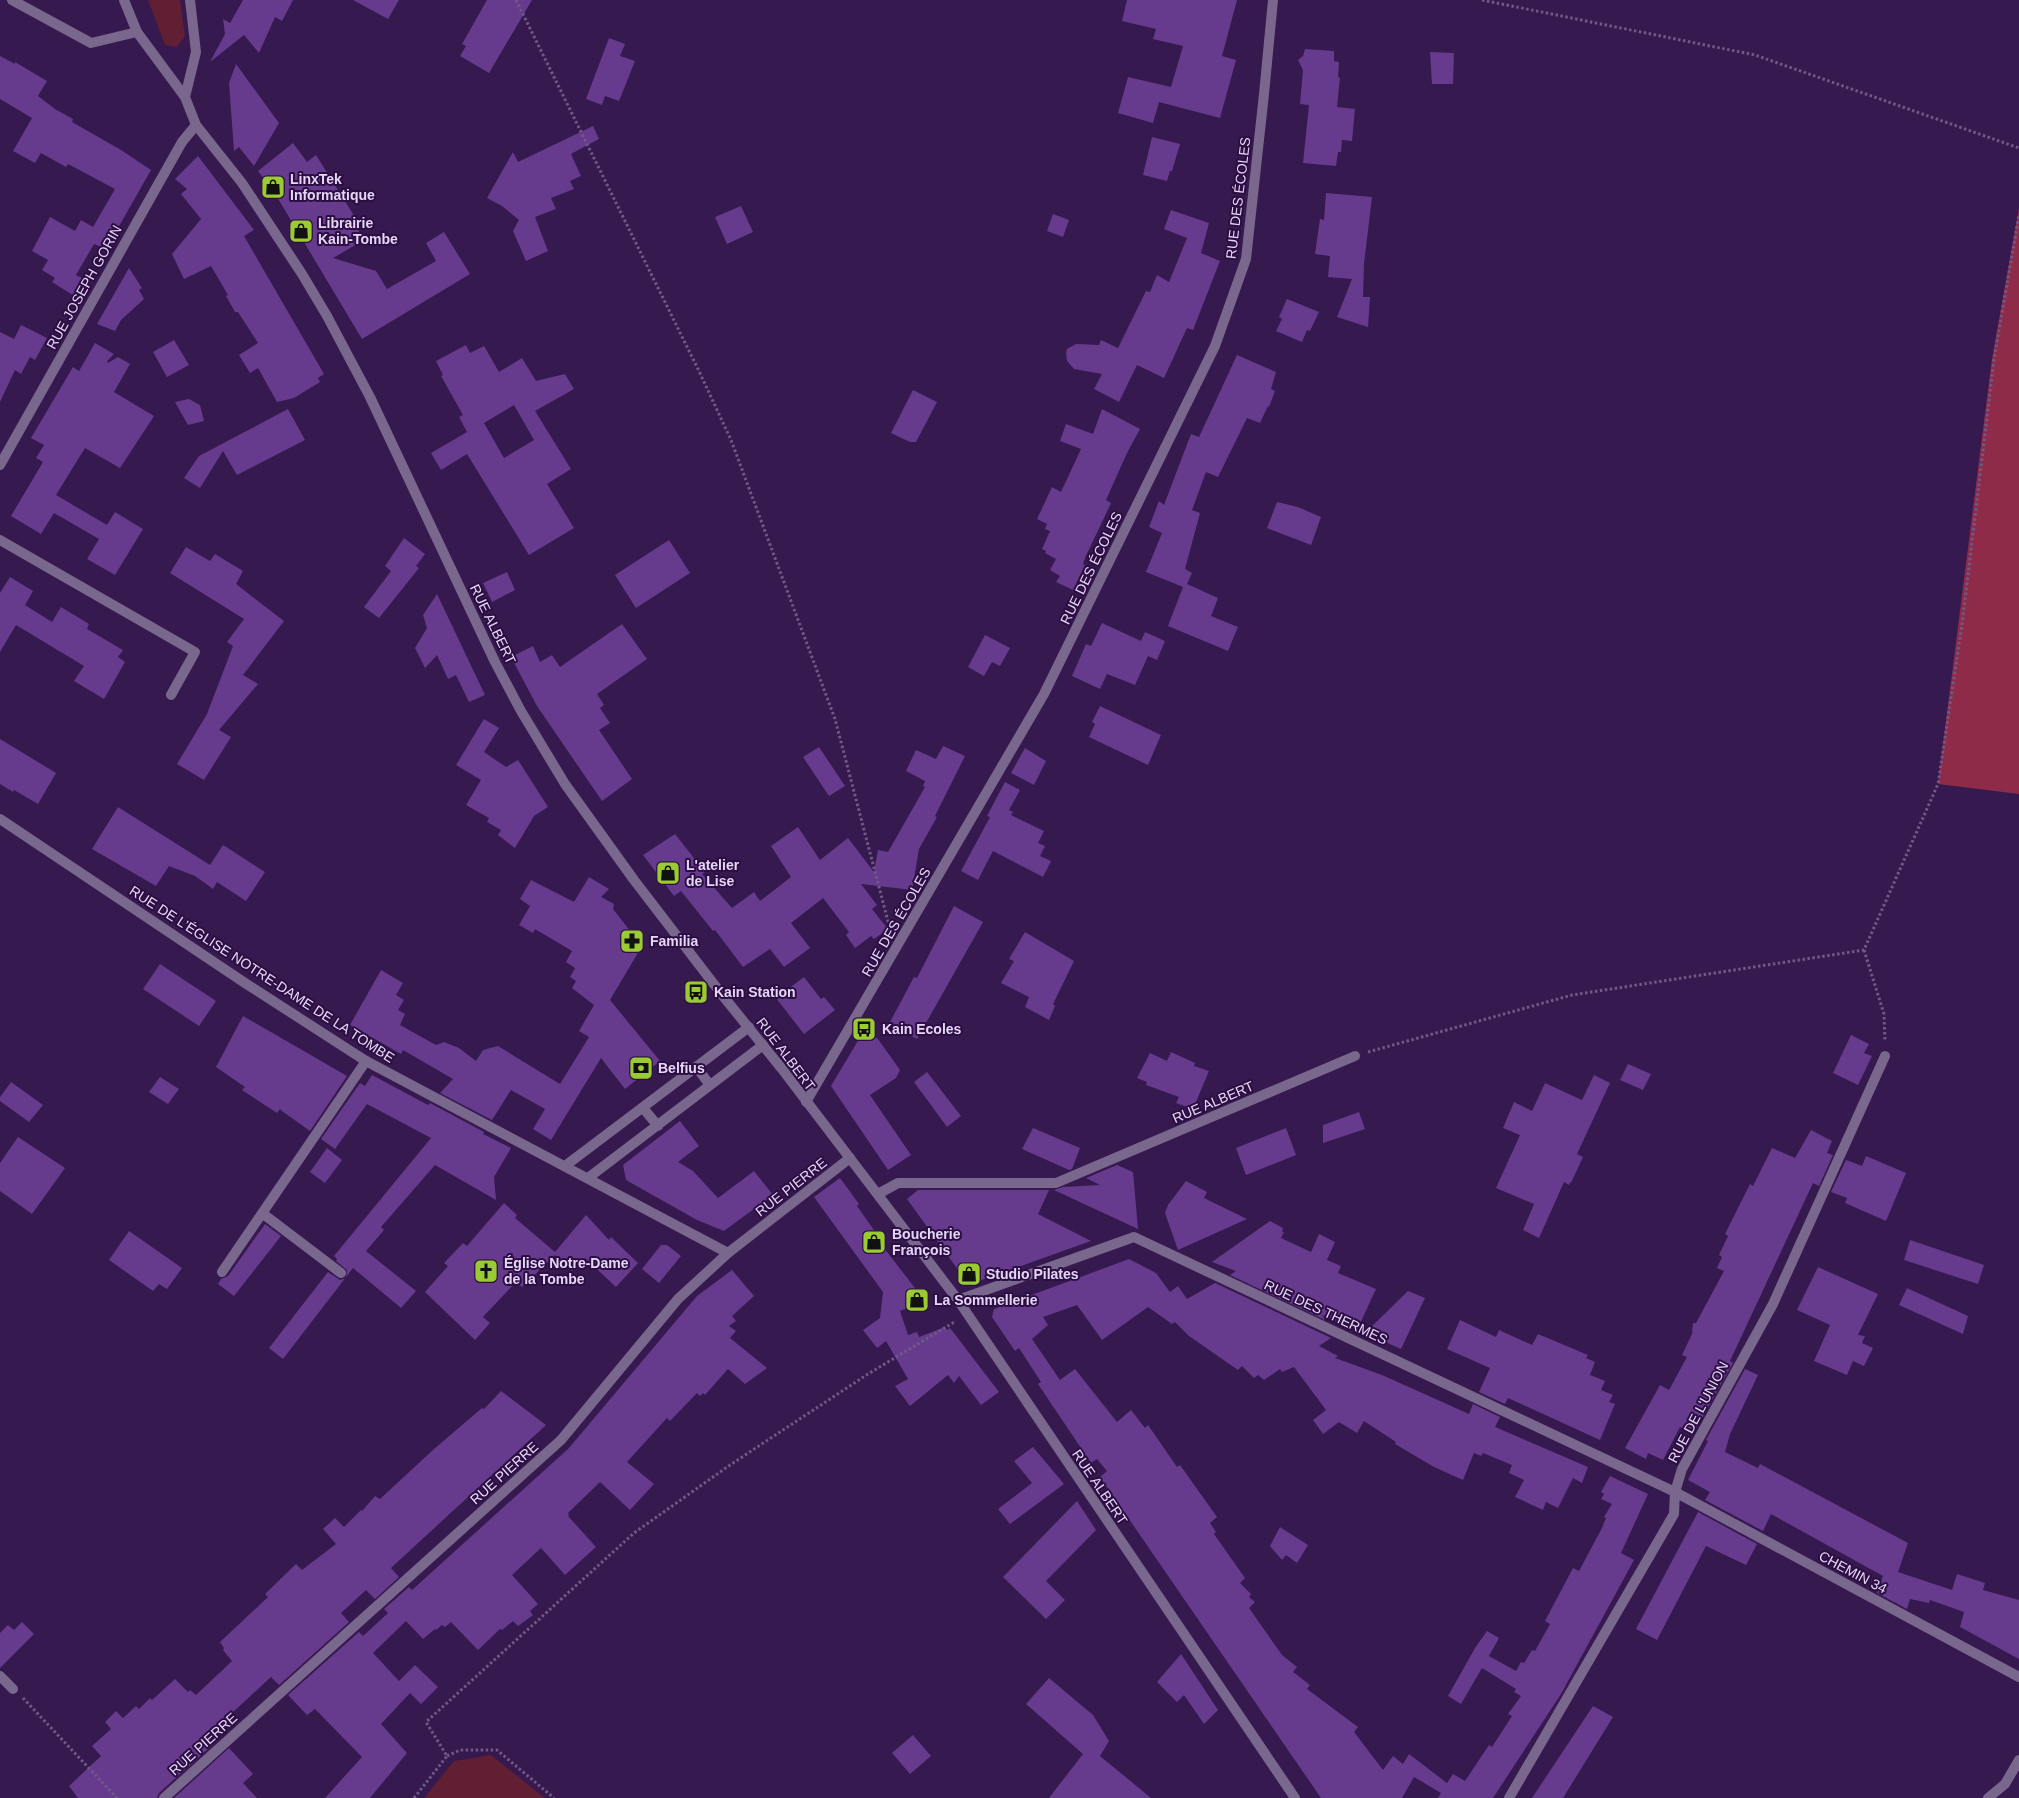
<svg xmlns="http://www.w3.org/2000/svg" width="2019" height="1798" font-family="Arial,sans-serif">
<style>
.green{fill:#601f32}
.forest{fill:#8e2b49}
.building{fill:#663b8d;fill-rule:evenodd}
.lines{fill:none;stroke-linecap:round;stroke-linejoin:round}
.path{stroke:#715987;stroke-width:3;stroke-dasharray:2.5 2.5;stroke-linecap:butt}
.service{stroke:#79678d;stroke-width:10}
.minor{stroke:#79678d;stroke-width:10}
.tertiary{stroke:#79678d;stroke-width:10}
.labels{text-anchor:middle;stroke-width:4;stroke-linejoin:round;paint-order:stroke}
.poi-label{font-size:14px;font-weight:bold;fill:#e5d6f7;stroke:#2c0e43;text-anchor:start}
.street-label{font-size:14px;fill:#e5d6f7;stroke:#2c0e43}
</style>
<rect width="100%" height="100%" fill="#36194e"/>
<path class="green" d="M148 0H180L185 36 177 47 165 45Z
M491 1755 545 1798H424L454 1761Z"/>
<path class="forest" d="M2019 208V794L1938 784 1992 359Z"/>
<path class="building" d="M243 0H293L282 21 275 17 259 53 244 35 210 62 225 34 223 19 230 23Z
M353 0H399L388 19Z
M487 0H532L489 73 460 56 466 46 462 44Z
M1127 0H1237L1222 56 1236 60 1220 118 1159 102 1153 123 1118 113 1128 77 1171 87 1183 46 1153 39 1156 29 1122 21Z
M609 38 625 44 620 56 635 61 619 101 605 96 602 105 586 99Z
M1305 49 1334 51V61L1339 62 1338 77 1340 78 1337 107 1355 109 1352 141 1342 140 1341 152H1338L1336 166 1303 163 1309 105 1300 104 1303 70 1298 60 1303 56Z
M1430 52 1454 53 1453 84H1432Z
M0 56 15 64V62L47 81 38 96 55 109 73 119 72 122 121 150 151 170 106 249 94 244 76 275 86 280 76 297 52 282 55 278 42 270 48 260 32 251 50 217 75 231 81 220 93 227 115 189 68 164 66 167 41 153 35 163 13 151 32 118 0 99Z
M236 64 279 123 254 166 239 147 234 151 229 83Z
M593 126 599 139 571 154 581 176 570 181 574 189 551 198 556 209 535 217 548 251 526 261 513 231 519 220 502 206 487 198 513 152 518 162Z
M1152 137 1180 144 1172 171H1170L1167 181 1143 175Z
M293 143 307 162 316 155 358 222 355 224 364 240 333 258 376 271 387 289 436 261 426 243 444 232 470 274 362 339 277 197 258 171Z
M198 156 254 230 244 236 324 374 318 378 320 382 294 398 277 402 258 368 250 373 239 355 258 343 238 312H235L226 296 228 295 211 266 184 279 172 254 201 219 181 194 187 189 175 179Z
M1326 193 1372 197 1364 264 1363 297H1370L1368 327 1337 317 1352 279 1328 277 1330 256 1315 254 1320 219 1324 220Z
M741 206 753 232 727 244 715 217Z
M1171 210 1209 223 1201 253 1220 261 1193 330 1187 328 1164 378 1137 365 1119 402 1094 389 1102 374 1074 369 1067 361 1066 353 1067 349 1076 344 1099 345 1101 340 1118 348 1146 291 1150 292 1157 275 1169 282 1187 238 1164 229Z
M1053 214 1069 220 1063 237 1047 231Z
M129 268 142 288 139 290 144 299 121 320 115 331 97 324Z
M1287 299 1319 312 1310 331 1307 330 1302 342 1276 331 1282 319 1279 317Z
M21 325 47 338 35 360 30 357 21 374 15 370 0 402V332L14 339Z
M174 340 189 365 167 377 153 352Z
M95 343 114 354 107 361 108 363 118 357 130 364 114 392 154 416 120 468 85 448 56 495 107 525 115 512 143 529 115 575 87 559 99 539 54 513 41 534 11 516 43 462 36 458 44 445 31 438 73 367 79 371Z
M466 345 470 353 484 346 499 372 522 358 536 381 565 374 574 389 535 411 571 469 547 484 574 528 529 555 467 454 441 470 431 453 467 432 459 417 463 415 441 376 443 375 436 361ZM514 405 534 440 504 458 484 423Z
M1237 355 1276 372 1271 389 1275 391 1269 407 1268 406 1260 423 1247 418 1218 477 1206 472 1192 510 1200 513 1185 569 1192 573 1187 584 1218 598 1211 616 1238 627 1228 651 1168 626 1183 587 1146 572 1162 533 1149 527 1159 501 1164 505 1191 434 1199 437Z
M913 390 937 402 916 442H910L891 433Z
M189 399 200 405 204 421 188 425 175 402Z
M288 409 305 440 237 475 223 451 200 488 184 478 199 456Z
M1102 409 1140 429 1127 453 1106 500 1111 503 1085 558 1083 564 1085 565 1073 590 1056 582 1060 576 1050 570 1056 559 1045 553 1046 551 1042 549 1050 531 1045 529 1047 524 1037 519 1052 487 1061 492 1081 449 1060 441 1066 424 1093 434Z
M1277 502 1298 507 1321 517 1311 545 1267 528Z
M404 538 425 554 416 566 419 568 379 618 364 607 391 571 385 566Z
M669 540 690 573 636 608 615 575Z
M186 547 210 561 215 554 243 571 236 584 284 621 243 675 258 684 219 730 231 737 204 780 177 764 207 714 233 646 227 642 244 619 170 573Z
M507 572 515 590 492 602 483 583Z
M10 577 33 591 25 605 52 622 61 607 89 624 87 629 123 650 118 657 125 662 104 699 74 681 84 666 16 625 0 652V593Z
M437 594 485 695 469 702 456 675 448 679 437 655 425 668 415 648 427 628 423 615Z
M1102 623 1141 641 1145 632 1165 641 1157 660 1148 656 1135 685 1107 674 1100 689 1072 676 1086 644 1091 646Z
M622 624 647 659 597 694 604 705 600 708 610 723 599 730 632 779 602 801 537 706 511 657 533 646 540 662 552 655 560 667Z
M985 635 1010 648 1000 666 992 662 984 676 968 667Z
M1100 706 1161 735 1148 765 1089 737 1095 724 1092 722Z
M484 719 499 728 484 752 506 767 518 760 548 807 534 816 515 848 498 835 501 830 487 822 489 818 466 805 481 780 456 765Z
M0 739 56 773 38 804 14 790 13 792 0 784Z
M943 746 965 756 935 816 937 817 919 849 912 890 861 884 877 905 872 909 888 929 874 939 871 936 855 948 846 935 849 932 823 898 791 923 810 948 784 967 770 949 743 967 715 930 713 931 681 891 674 896 643 855 675 834 705 872 702 874 732 908 754 892 760 901 791 877 771 846 798 827 820 860 848 838 874 872 878 850 888 852 925 787 923 786 925 781 906 771 916 750 936 759Z
M819 747 845 786 829 796 803 757Z
M1025 748 1046 761 1034 785 1011 773Z
M1005 782 1020 790 1009 810 1013 812 1011 815 1044 831 1038 843 1045 846 1040 856 1051 861 1043 877 993 851 978 880 961 871 990 817 987 816Z
M118 807 210 865 223 845 265 872 246 901 217 882 213 889 195 876 169 866 156 886 92 849Z
M589 877 609 889 601 897 614 904 613 909 642 946 610 1000 660 1061 625 1089 601 1058 551 1140 533 1129 545 1109 511 1090 492 1120 440 1093 453 1079 403 1050 401 1054 350 1025 381 970 403 983 396 995 404 1000 398 1010 405 1014 400 1025 436 1045 444 1042 459 1048 476 1061 483 1050 498 1046 560 1084 589 1037 579 1031 594 1005 572 988 576 981 570 977 575 968 566 962 572 951 535 929 533 933 519 925 530 906 520 899 531 880 574 902Z
M954 906 983 922 917 1039 889 1024 914 977 917 978Z
M1025 932 1074 961 1053 1004 1055 1006 1049 1020 1025 1007 1029 997 1001 983 1014 961 1009 959Z
M160 964 216 1001 199 1026 143 989Z
M804 977 821 999 824 997 835 1010 804 1034 776 998Z
M243 1016 347 1076 310 1131 282 1111 280 1109 277 1113 242 1090 245 1087 216 1067Z
M862 1034H869L878 1039 900 1070 896 1078 870 1095 911 1155 888 1170 831 1086Z
M1851 1035 1869 1044 1864 1053 1872 1056 1858 1085 1833 1073Z
M1171 1052 1195 1063 1194 1066 1209 1071 1193 1109 1176 1103 1179 1097 1146 1085 1147 1082 1137 1078 1150 1053 1167 1061Z
M1628 1064 1651 1074 1643 1090 1620 1080Z
M927 1072 961 1116 947 1127 914 1082Z
M372 1075 428 1105 430 1103 484 1132 483 1134 511 1148 494 1177 496 1200 435 1165 381 1227 384 1230 366 1251 416 1291 401 1308 353 1268 283 1359 269 1348 328 1272 340 1280 346 1278 347 1270 336 1261 337 1259 334 1256 431 1138 367 1104 335 1149 321 1139 360 1083 365 1086Z
M1594 1075 1610 1083 1577 1154 1583 1157 1571 1183 1570 1182 1569 1185 1564 1182 1539 1238 1523 1230 1534 1204 1496 1188 1520 1135 1503 1128 1514 1102 1532 1111 1545 1083 1582 1100Z
M160 1077 179 1089 168 1104 149 1092Z
M11 1082 43 1105 29 1122 0 1101V1097Z
M1359 1112 1365 1129 1323 1143V1125Z
M680 1121 699 1146 678 1162 693 1171 718 1198 754 1171 773 1195 724 1231 697 1220 626 1180 623 1165Z
M1033 1128 1080 1148 1072 1169 1069 1170 1022 1149Z
M1286 1128 1296 1155 1246 1175 1236 1148Z
M1811 1130 1832 1141 1827 1153 1833 1155 1819 1186 1813 1183 1730 1361 1733 1363 1693 1434 1680 1427 1663 1460 1648 1453 1646 1459 1625 1448 1660 1385 1669 1390 1687 1357 1682 1355 1692 1334 1693 1323H1696L1724 1271 1717 1268 1722 1257 1719 1255 1728 1236 1725 1234 1750 1184 1753 1186 1772 1148 1795 1158Z
M18 1137 65 1168 32 1214 0 1191V1163Z
M327 1148 342 1160 325 1183 310 1172Z
M1866 1156 1906 1173 1886 1221 1845 1203 1847 1198 1831 1192 1846 1160 1862 1166Z
M1117 1165 1133 1172 1138 1229 1054 1190 1063 1187 1100 1185 1086 1178Z
M840 1178 859 1204 857 1206 886 1247 884 1248 925 1301 900 1311 908 1335 917 1332 919 1337 945 1327 947 1330 950 1328 999 1392 981 1405 959 1376 954 1383 948 1375 910 1406 895 1386 908 1379 886 1341 877 1348 863 1330 880 1318 883 1292 814 1197Z
M1186 1181 1207 1192 1204 1198 1247 1219 1178 1250 1165 1213 1168 1205Z
M918 1190H1049L1038 1214 1091 1241 976 1282 964 1278 907 1199Z
M504 1203 517 1215 515 1218 555 1252 586 1215 609 1240 611 1237 638 1263 616 1287 585 1258 572 1271 555 1255 522 1287 516 1282 483 1317 490 1323 475 1340 425 1292 448 1266 444 1263 463 1243 467 1246Z
M1270 1221 1283 1228 1282 1231 1284 1232 1281 1238 1311 1252 1319 1234 1335 1242 1327 1260 1341 1266 1338 1273 1376 1289 1357 1330 1322 1315 1325 1320 1230 1275 1236 1271 1212 1262Z
M265 1224 281 1236 234 1296 218 1284 221 1279 228 1276Z
M129 1231 182 1268 167 1289 159 1284 153 1291 109 1260Z
M1910 1240 1984 1265 1978 1284 1904 1260Z
M661 1245H667L681 1256 659 1283 642 1269Z
M1129 1259 1156 1273 1170 1292 1178 1286 1187 1299 1215 1283 1331 1338 1319 1346 1338 1356 1335 1358 1382 1375 1469 1414 1473 1404 1500 1417 1495 1427 1588 1467 1582 1483 1573 1478 1558 1508 1546 1502 1543 1510 1515 1497 1524 1480 1509 1473 1512 1465 1483 1453 1481 1456 1474 1453 1463 1480 1434 1467 1395 1444 1396 1442 1364 1421 1357 1433 1339 1422 1323 1434 1313 1420 1326 1410 1294 1367 1282 1372 1280 1369 1264 1380 1258 1375 1254 1378 1242 1366 1238 1370 1189 1336 1175 1322 1172 1324 1148 1307 1102 1340 1077 1305 1043 1317 1048 1325 1032 1339 1060 1380 1075 1369 1117 1422 1131 1410 1145 1428 1148 1425 1177 1467 1180 1465 1217 1517 1210 1523 1216 1532 1214 1534 1245 1578 1240 1583 1251 1594 1249 1597 1255 1602 1249 1608 1282 1655 1297 1667 1293 1672 1310 1685 1307 1689 1358 1727 1354 1732 1383 1770 1393 1756 1403 1764 1409 1754 1447 1783 1453 1774 1465 1781 1489 1745 1492 1747 1512 1716 1508 1714 1521 1696 1514 1692 1516 1689 1482 1668 1461 1704 1448 1696 1475 1648 1487 1631 1499 1638 1489 1656 1516 1671 1521 1662 1524 1663 1532 1650 1535 1651 1550 1624 1545 1621 1573 1568 1579 1571 1602 1528 1606 1518 1604 1517 1612 1504 1601 1499 1604 1494 1601 1492 1610 1476 1648 1494 1621 1553 1634 1560 1561 1694 1493 1798H1438L1441 1793 1414 1777 1402 1798H1321L1100 1477 1107 1471 1097 1459 1091 1463 1038 1384 1041 1382 1019 1348 1015 1351 992 1317 994 1309Z
M1818 1267 1878 1294 1858 1335 1865 1336 1862 1343 1873 1348 1864 1366 1853 1361 1847 1375 1814 1361 1830 1325 1797 1310Z
M732 1270 754 1296 732 1316 736 1321 729 1326 736 1331 730 1338 767 1368 745 1384 728 1369 705 1395 703 1393 700 1396 697 1393 670 1421 667 1418 627 1462 654 1484 630 1510 600 1482 568 1513 569 1515 568 1516 596 1547 565 1575 541 1548 512 1575 538 1604 530 1611 533 1615 518 1626 513 1621 502 1630 500 1629 478 1650 451 1622 445 1627 442 1625 436 1630 435 1629 423 1639 406 1621 373 1653 399 1681 415 1665 438 1687 421 1704 410 1693 381 1724 407 1753 370 1798H325L362 1757 315 1709 307 1715 288 1695 359 1632 363 1636 388 1613 384 1609 409 1587 412 1590 569 1448 697 1296Z
M1907 1288 1968 1316 1963 1334 1899 1305Z
M1408 1291 1425 1298 1401 1349 1365 1333Z
M1460 1320 1496 1337 1499 1330 1532 1345 1538 1334 1588 1355 1586 1358 1595 1362 1590 1375 1605 1381 1601 1390 1613 1395 1609 1402 1615 1404 1600 1440 1508 1398 1505 1404 1479 1392 1490 1368 1447 1349Z
M1745 1369 1758 1375 1730 1434 1725 1452 1758 1468 1760 1464 1908 1543 1898 1572 1952 1590 1957 1574 1985 1583 1983 1590 2019 1600V1659L1960 1627 1964 1612 1930 1600 1929 1603 1910 1599 1907 1609 1877 1593 1883 1576 1771 1514 1763 1531 1705 1500 1710 1492 1688 1480 1708 1441 1706 1440Z
M501 1391 546 1425 391 1568 399 1577 375 1599 366 1590 341 1613 349 1622 279 1685 271 1677 218 1726 213 1731 220 1738 159 1793 157 1798H78L69 1786 101 1756 92 1746 111 1729 105 1722 116 1711 123 1718 136 1706 139 1709 150 1698 152 1700 175 1679 188 1692 190 1690 196 1695 232 1661 223 1650 224 1648 220 1642 268 1597 265 1594 296 1564 302 1570 336 1544 323 1529 335 1518 344 1527 361 1510 362 1511 375 1496 380 1499 434 1449 482 1408 484 1409Z
M1033 1447 1064 1484 1010 1524 998 1509 1032 1483 1014 1461Z
M1077 1501 1096 1530 1046 1581 1065 1600 1046 1619 1003 1577Z
M1698 1512 1757 1544 1746 1565 1706 1546 1657 1640 1636 1629Z
M1280 1527 1308 1545 1297 1563 1286 1555 1282 1560 1270 1546Z
M22 1622 34 1634 0 1668V1633L8 1625 14 1630Z
M1181 1654 1218 1710 1204 1724 1184 1695 1177 1702 1157 1682Z
M1049 1678 1093 1715 1109 1741 1100 1756 1151 1798H1049L1083 1754 1026 1704Z
M1593 1706 1613 1717 1563 1798H1532Z
M913 1735 931 1756 910 1774 892 1753Z
M229 1748 253 1774 243 1783 257 1798H174Z"/>
<g class="lines">
<path class="path" d="M516 0 698 369 731 440 835 719 890 929
M1482 0 1755 55 2019 148
M1864 950 1884 1014 1885 1041
M1368 1052 1572 995 1864 950 1938 784 1962 625 1994 359 2019 215
M23 1698 117 1798
M447 1756 460 1750H497L554 1798
M414 1798 447 1756 426 1722 634 1533 730 1465 868 1374 956 1321"/>
<path class="service" d="M262 1213 341 1273
M222 1272 366 1061"/>
<path class="minor" d="M12 0 91 43 137 32
M185 97 196 52 190 0
M0 465 182 142 196 125
M0 540 195 652 171 695
M0 819 245 983 366 1061 728 1253
M697 1068 710 1085
M806 1102 1044 694 1215 346 1246 259 1264 94 1273 0
M643 1108 658 1126
M565 1166 749 1027
M588 1178 763 1045
M878 1194 898 1183H1056L1355 1056
M958 1300 1134 1237 1675 1492 2019 1677
M0 1676 13 1689
M164 1798 561 1440 678 1299 728 1253 850 1158
M1509 1798 1674 1514 1675 1492 1682 1469 1773 1304 1885 1056
M1988 1798 2005 1784 2019 1760"/>
<path class="tertiary" d="M124 0 137 32 185 97 196 125 242 183 302 274 327 316 370 397 495 662 521 711 565 784 634 880 723 996 782 1069 958 1300 1295 1798"/>
</g>
<defs>
<g id="shop-square" transform="scale(1.25)"><rect x="-9" y="-9" width="18" height="18" rx="4" fill="#9bcb33" stroke="#2c0e43"/><path d="M-5-2.5h2.3a2.7 3.5 0 0 1 5.4 0H5L5.5 6h-11ZM-1.5-2.5h3a1.5 2.3 0 0 0-3 0Z" fill="#111"/></g>
<g id="pharmacy-square" transform="scale(1.25)"><rect x="-9" y="-9" width="18" height="18" rx="4" fill="#9bcb33" stroke="#2c0e43"/><path d="M-2-6h4v4h4v4h-4v4h-4v-4h-4v-4h4Z" fill="#111"/></g>
<g id="bus-square" transform="scale(1.25)"><rect x="-9" y="-9" width="18" height="18" rx="4" fill="#9bcb33" stroke="#2c0e43"/><path d="M-5-6H5V4H4V6H2V4H-2V6H-4V4H-5ZM-3.5-4V0h7V-4ZM-3.5 1.2v1.5H-2V1.2ZM2 1.2v1.5H3.5V1.2Z" fill="#111"/></g>
<g id="bank-square" transform="scale(1.25)"><rect x="-9" y="-9" width="18" height="18" rx="4" fill="#9bcb33" stroke="#2c0e43"/><path d="M-6-4H6V4H-6ZM0-2.3a2.3 2.3 0 1 0 0 4.6a2.3 2.3 0 1 0 0-4.6Z" fill="#111"/></g>
<g id="church-square" transform="scale(1.25)"><rect x="-9" y="-9" width="18" height="18" rx="4" fill="#9bcb33" stroke="#2c0e43"/><path d="M-1.2-6h2.4v3.5h3.3v2.4h-3.3V6h-2.4V-.1h-3.3v-2.4h3.3Z" fill="#111"/></g>
</defs>
<g fill-rule="evenodd">
<use href="#shop-square" x="273" y="187"/>
<use href="#shop-square" x="301" y="231"/>
<use href="#shop-square" x="668" y="873"/>
<use href="#pharmacy-square" x="632" y="941"/>
<use href="#bus-square" x="696" y="992"/>
<use href="#bus-square" x="864" y="1029"/>
<use href="#bank-square" x="641" y="1068"/>
<use href="#shop-square" x="874" y="1242"/>
<use href="#church-square" x="486" y="1271"/>
<use href="#shop-square" x="969" y="1274"/>
<use href="#shop-square" x="917" y="1300"/>
</g>
<g class="labels">
<g class="poi-label">
<text x="290" y="184">LinxTek<tspan x="290" dy="16">Informatique</tspan></text>
<text x="318" y="228">Librairie<tspan x="318" dy="16">Kain-Tombe</tspan></text>
<text x="686" y="870">L'atelier<tspan x="686" dy="16">de Lise</tspan></text>
<text x="650" y="946">Familia</text>
<text x="714" y="997">Kain Station</text>
<text x="882" y="1034">Kain Ecoles</text>
<text x="658" y="1073">Belfius</text>
<text x="892" y="1239">Boucherie<tspan x="892" dy="16">François</tspan></text>
<text x="504" y="1268">Église Notre-Dame<tspan x="504" dy="16">de la Tombe</tspan></text>
<text x="986" y="1279">Studio Pilates</text>
<text x="934" y="1305">La Sommellerie</text>
</g>
<g class="street-label">
<text transform="translate(1238 198) rotate(-83)" y="5">RUE DES ÉCOLES</text>
<text transform="translate(84 287) rotate(-61)" y="5">RUE JOSEPH GORIN</text>
<text transform="translate(1091 568) rotate(-64)" y="5">RUE DES ÉCOLES</text>
<text transform="translate(493 624) rotate(64)" y="5">RUE ALBERT</text>
<text transform="translate(896 922) rotate(-60)" y="5">RUE DES ÉCOLES</text>
<text transform="translate(262 974) rotate(33)" y="5">RUE DE L’ÉGLISE NOTRE-DAME DE LA TOMBE</text>
<text transform="translate(786 1054) rotate(53)" y="5">RUE ALBERT</text>
<text transform="translate(1213 1102) rotate(-23)" y="5">RUE ALBERT</text>
<text transform="translate(791 1187) rotate(-38)" y="5">RUE PIERRE</text>
<text transform="translate(1326 1312) rotate(25)" y="5">RUE DES THERMES</text>
<text transform="translate(1698 1412) rotate(-62)" y="5">RUE DE L'UNION</text>
<text transform="translate(504 1473) rotate(-42)" y="5">RUE PIERRE</text>
<text transform="translate(1100 1487) rotate(56)" y="5">RUE ALBERT</text>
<text transform="translate(1853 1572) rotate(28)" y="5">CHEMIN 34</text>
<text transform="translate(203 1744) rotate(-42)" y="5">RUE PIERRE</text>
</g>
</g>
</svg>
